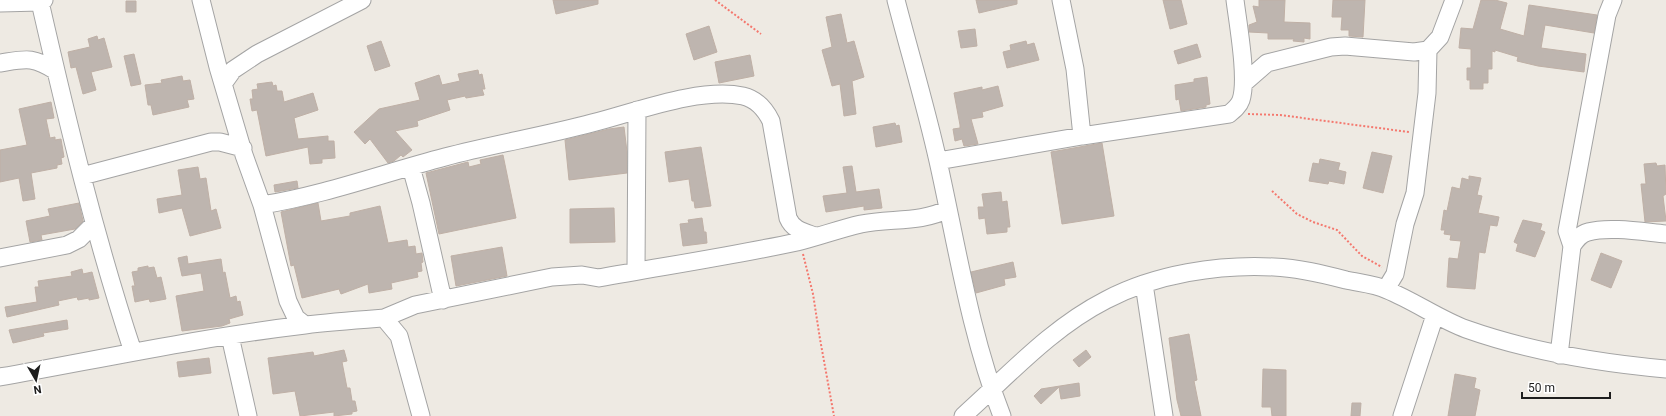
<svg xmlns="http://www.w3.org/2000/svg" width="1666" height="416" font-family="Roboto,sans-serif">
<style>
.building{fill:#beb5af;stroke:#bfb0a6}
.lines{fill:none;stroke-linecap:round;stroke-linejoin:round}
.minor-casing{stroke:#a4a4a4;stroke-width:19}
.path{stroke:#f4786e;stroke-width:2;stroke-dasharray:2 2;stroke-linecap:butt}
.minor{stroke:#fff;stroke-width:17}
</style>
<rect width="100%" height="100%" fill="#eeeae3"/>
<path class="building" d="M553 0H598V4L556 14Z
M976 0H1017V4L979 13Z
M1163 0H1181L1187 24 1170 29Z
M1259 0H1285L1284 22 1310 23V39L1304 38V42L1293 41 1294 39H1268V33L1249 32V25L1257 22 1253 6 1259 7Z
M1333 0H1365L1363 37 1349 36V30H1341L1342 17H1332Z
M1481 0H1495L1507 3 1500 29 1524 36 1529 5 1597 15 1594 33 1545 25 1541 48 1586 54 1584 72 1538 66 1517 61 1518 57 1495 50V52L1492 51V69H1488V83H1483V89H1470V80H1467V68H1471V49L1459 48 1461 28 1473 29Z
M126 1H136V12H126Z
M841 14 847 43 854 41 864 77 852 81 856 114 844 116 840 84 832 86 822 50 832 47 826 17Z
M709 26 717 52 694 60 686 34Z
M975 29 977 46 961 48 958 31Z
M97 36 98 40 104 38 112 67 91 72 96 90 83 94 76 67 71 68 68 52 90 47 88 39Z
M381 41 390 66 375 71 367 46Z
M1026 41 1027 45 1034 43 1039 60 1007 68 1003 52 1011 50 1010 45Z
M1197 44 1201 57 1178 64 1174 51Z
M134 54 141 84 131 86 124 56Z
M750 55 754 76 719 83 715 62Z
M478 70 479 75 482 74 485 89H482L484 95 466 98 465 96 447 100 450 110 417 121 418 126 395 131 412 150 403 157 401 155 394 161 388 163 370 139 365 144 354 132 379 109 420 100 415 83 439 75 442 85 460 81 458 74Z
M182 76 183 81 190 80 194 99 187 100 189 107 153 115 151 105H148L145 85 162 83 161 80Z
M1207 77 1210 104 1206 105V107L1181 111 1179 99 1176 100 1175 85 1194 82V79Z
M272 82 273 86 276 85 277 91H282L284 102 313 93 318 110 294 118 298 139 328 136V141H334L335 158 322 159V163L310 164 308 147 266 156 257 110 252 111 250 99H253L252 90 258 89 257 84Z
M998 86 1003 106 982 112 983 117 971 119 978 144 964 146 962 139 955 141 953 129 960 128V125L954 93 982 87V90Z
M51 102 54 118 46 119 50 138 55 137V140L61 139 64 157 61 158 62 164 57 165V168L31 173 35 199 23 201 19 178 0 182V150L27 145 19 109Z
M895 123 896 126 899 125 902 142 876 147 873 127Z
M624 127 627 152V173L569 180 565 140 609 129Z
M1102 143 1114 216 1062 224 1051 152Z
M701 147 711 206 695 208 694 201H692L689 179 669 182 665 152Z
M1372 152 1392 156 1383 193 1363 188Z
M503 155 516 218 439 234 426 173 468 162 469 167 481 164 480 160Z
M1320 159 1340 163 1338 170 1346 172 1344 184 1329 181 1328 184 1309 181 1313 163 1319 164Z
M1656 163 1657 166 1665 165 1666 194 1663 196 1666 221 1645 222 1641 184H1646L1644 164Z
M852 166 856 192 879 189 882 208 864 210V206L826 212 823 196 847 193 843 167Z
M198 167 200 179 206 178 211 211 216 209 221 228 190 236 182 208 159 213 157 199 182 195 178 170Z
M1469 176 1481 178 1477 195 1482 196 1478 213 1499 217 1497 226 1490 225 1485 253 1479 252 1475 289 1447 287 1449 258 1458 259 1461 241 1450 240 1451 235 1444 234 1445 230H1441L1444 210 1447 211 1452 187 1460 189 1462 178 1469 180Z
M297 181 298 188 275 192 274 185Z
M1001 192 1002 202 1007 201 1010 227H1007V232L987 234 985 218 979 219 978 207H984L982 194Z
M79 203 83 221 75 229 41 235 42 240 30 242 26 221 50 216 48 209Z
M318 203 321 221 350 216V213L380 206 388 243 407 240 408 247 415 246 416 254 422 253 423 262 421 263 422 271 417 272 418 277 391 283 392 289 369 293 368 284 341 294 339 289 302 298 294 265 291 266 281 212Z
M614 208 615 242 570 243V209Z
M702 218 704 232H706L707 243 683 246 680 224 689 223 688 220Z
M1523 220 1542 224 1540 230 1545 232 1535 257 1516 251 1518 244 1514 242Z
M502 247 507 276 456 286 451 256Z
M1601 253 1622 261 1611 288 1591 280Z
M187 256 188 264 221 259 223 273 225 272 230 298 236 296 237 302 240 301 243 315 229 319 230 323 222 326 182 331 176 296 204 291 201 273 182 276 178 258Z
M1013 262 1016 277 1004 279 1005 285 976 293 971 272Z
M148 266V268L154 267 157 278 161 277 166 299 150 302 149 299 135 302 132 286H135L132 272 138 271V268Z
M82 269 83 274 92 272 99 298 89 300V298L78 300 77 297 58 301 59 305 7 317 5 307 37 302 35 287H39L38 281 72 276 71 272Z
M67 320 68 329 43 333 44 336 13 343 9 330Z
M1189 334 1197 380 1194 381 1201 416H1181L1177 400 1169 338Z
M344 350 347 361 342 362 347 388H350L352 401H355L357 411 352 412V414L334 416V412L300 416 295 391 273 394 268 358 313 352 314 356Z
M1086 350 1091 357 1079 367 1073 360Z
M209 358 211 373 179 377 177 362Z
M1263 369 1286 370V416H1272L1271 407H1262Z
M1455 374 1476 378 1474 388 1480 390 1475 416H1448Z
M1079 383 1080 396 1061 399 1059 387 1041 404 1034 396 1041 389Z
M1352 403H1361L1360 416H1351Z"/>
<g class="lines">
<g class="minor-casing">
<path id="minor" d="M201 0 218 67 244 155 262 205 288 301 296 318 305 325
M896 0C910 54 926 107 938 161 957 246 970 334 1002 416
M1061 0 1075 69 1082 136
M40 2C67 120 95 237 133 352
M0 3 40 2 44 0
M0 63C26 59 32 56 56 71
M1244 83 1267 63 1331 47 1345 46 1414 52 1428 50 1440 37 1454 0
M223 84 233 70 257 54 362 0
M938 161 1082 136 1229 114C1234 110 1239 106 1241 100 1248 79 1238 24 1235 0
M411 167 421 203 443 300
M82 176 211 142H220L243 148
M262 205C324 195 384 173 445 157 494 144 544 136 592 123 636 112 699 87 743 96 756 99 765 109 771 121L788 218C793 230 804 232 815 236
M1572 246 1567 231 1607 15 1613 0
M0 258 67 245 79 239 94 224
M636 271 637 110
M1144 284 1164 416
M1386 289 1395 274 1405 224 1415 193 1427 93 1428 50
M384 318 415 305 552 277 582 275 599 278C665 266 731 256 797 242 818 237 839 229 861 224 891 218 921 223 948 209
M230 336 248 416
M1559 355 1572 246C1576 240 1580 234 1588 232 1609 226 1644 232 1666 234
M0 377C101 359 203 337 305 325 331 322 358 320 384 318L399 336 421 416
M963 416C1009 375 1051 328 1106 300 1155 274 1219 264 1274 267 1299 268 1323 274 1346 280 1359 283 1375 284 1387 290 1414 301 1439 319 1466 329 1531 352 1598 363 1666 369
M1402 416 1435 315"/>
</g>
<path class="path" d="M715 0 761 34
M1248 114 1280 115 1409 132
M1272 191 1297 214 1313 222 1337 230 1362 256 1382 267
M803 254 813 294 820 339 834 416"/>
<use href="#minor" class="minor"/>
</g>
<g transform="translate(36 380) rotate(171)" stroke="#ffffff" stroke-width="3" paint-order="stroke">
<path d="M0-3L7 15L0 10L-7 15Z" fill="#1d1d1d"/>
<text y="-6" font-size="11" font-weight="bold" text-anchor="middle" fill="#1d1d1d">N</text>
</g>
<path d="M1522 392v6h88v-6" fill="none" stroke="#1d1d1d" stroke-width="2"/>
<text x="1528" y="392" font-size="12" fill="#1d1d1d" stroke="#ffffff" stroke-width="3" paint-order="stroke">50 m</text>
</svg>
